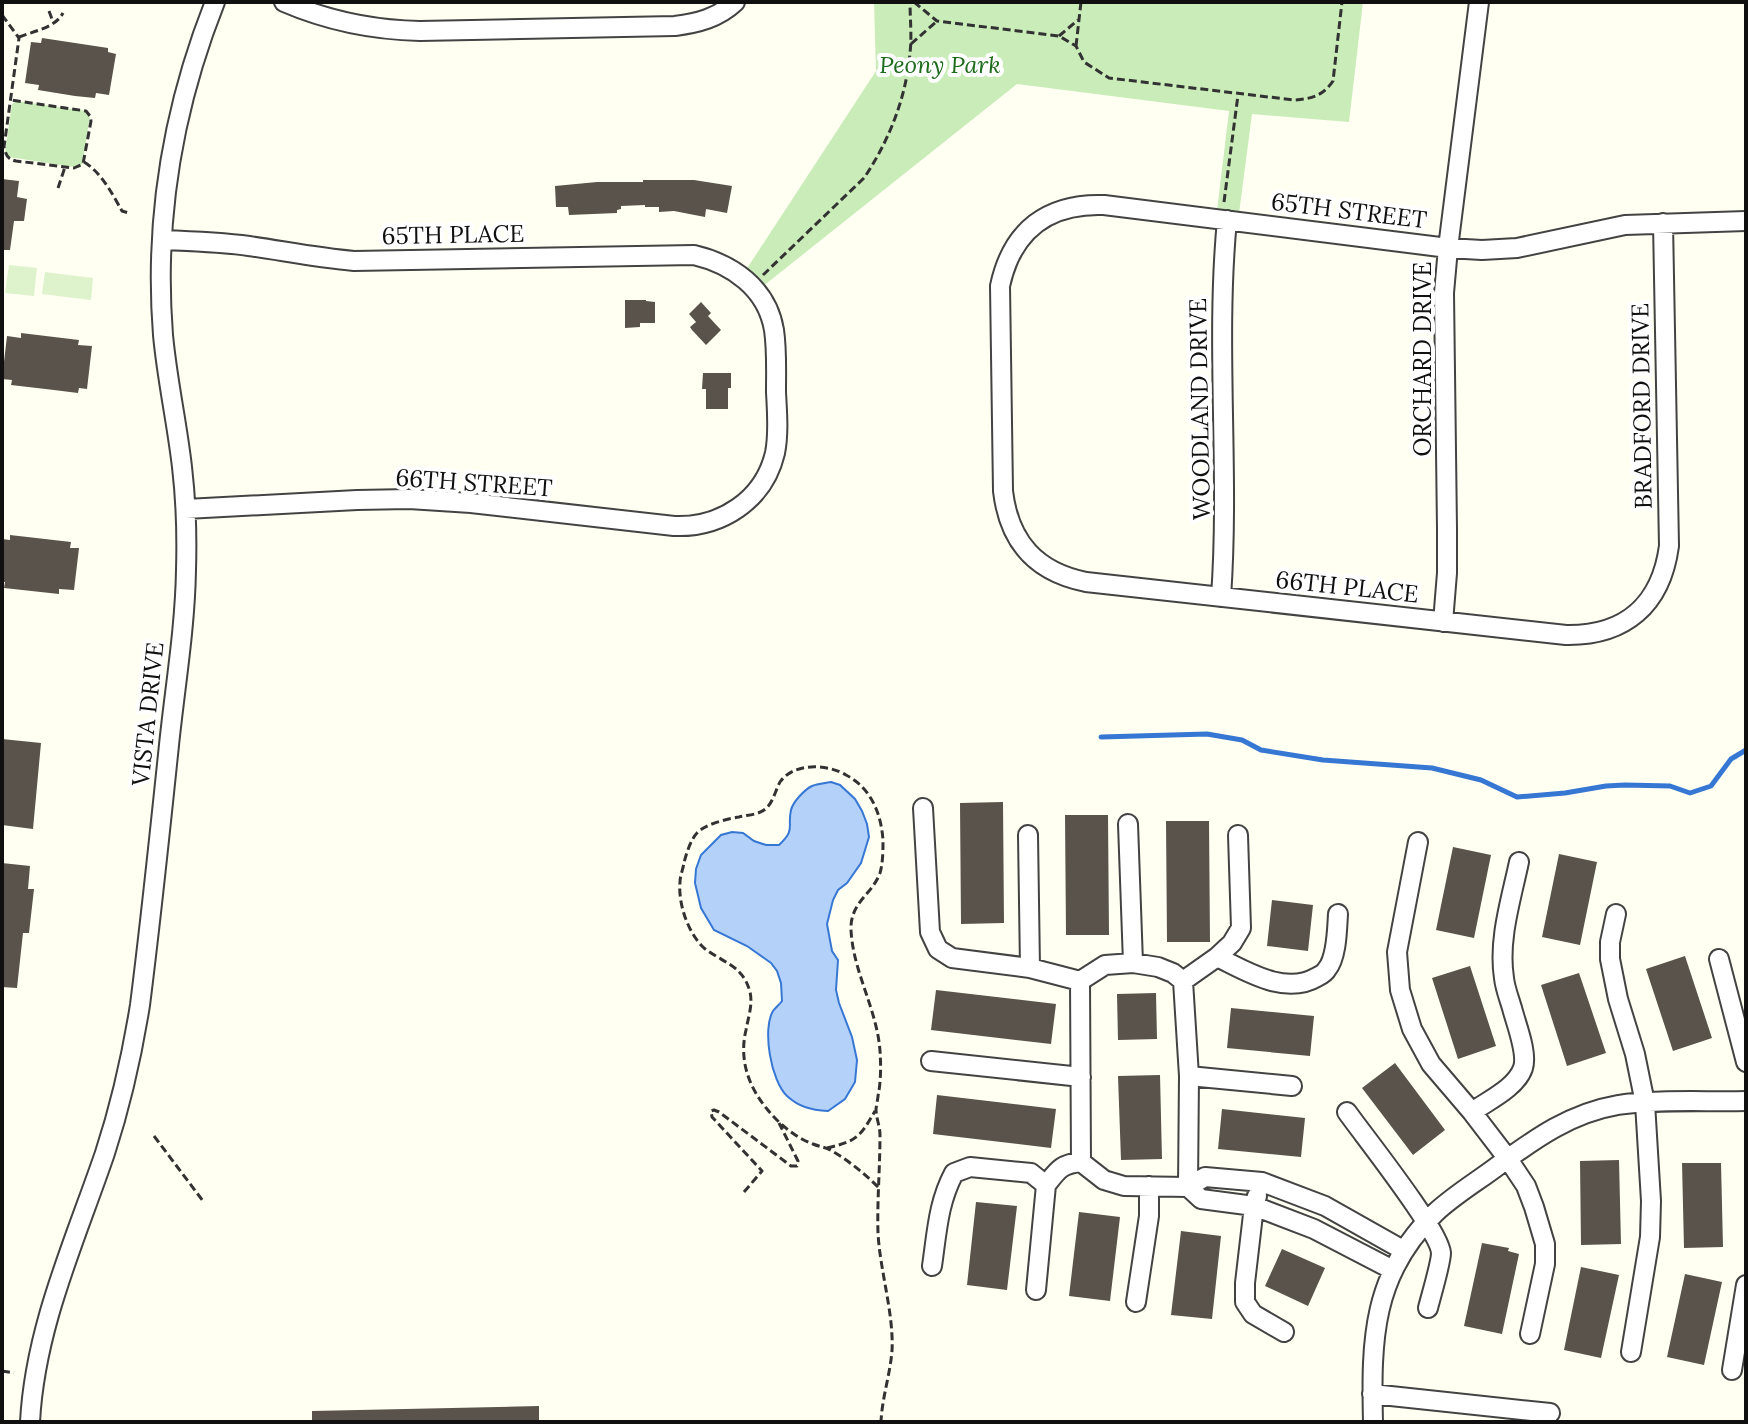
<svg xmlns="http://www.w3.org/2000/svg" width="1748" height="1424" font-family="Lora,serif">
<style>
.green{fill:#caecb9}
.pitch{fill:#def3cb}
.water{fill:#b4d2f9;stroke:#3777d4;stroke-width:2}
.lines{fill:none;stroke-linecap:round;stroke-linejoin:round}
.stream{stroke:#3777d4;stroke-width:5}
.building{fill:#59534b}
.minor-casing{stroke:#434343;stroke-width:22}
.path{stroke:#323232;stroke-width:3;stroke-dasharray:8 4;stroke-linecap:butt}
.minor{stroke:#fff;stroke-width:18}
.labels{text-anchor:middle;stroke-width:8;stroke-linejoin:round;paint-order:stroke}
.park-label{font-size:24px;font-style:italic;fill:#1d6c1b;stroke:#fff}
.street-label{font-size:24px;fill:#101010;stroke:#fff}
</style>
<rect width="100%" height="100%" fill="#fffff2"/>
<path class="green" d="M874 2H1363L1349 122 1252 114 1238 221 1216 219 1229 111 1017 84 757 291 742 276 876 71Z
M17 101 86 111 90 115 83 162 80 168 9 157 5 153 12 104Z"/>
<path class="pitch" d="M9 265 37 268 34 296 5 293Z
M45 272 93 278 91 300 42 294Z"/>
<path class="water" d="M831 782 840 785 855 799 862 811 867 824 869 837 861 863 847 883 838 890 833 900 827 924 832 951 838 960 836 990 839 1003 852 1037 857 1060 855 1082 845 1099 828 1111C811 1110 799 1107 787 1096 771 1081 762 1029 773 1011 776 1007 779 1005 782 1001L781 983 777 971 771 963 747 946 714 930 701 908 695 883 696 869 701 855 721 835 732 832 743 833 754 841 766 845H779C796 829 787 828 791 810 793 802 804 790 812 786 817 784 825 783 831 782Z"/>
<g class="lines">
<path class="stream" d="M1101 737 1207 734 1242 740 1261 750 1323 760 1432 768 1481 780 1517 797 1565 793 1606 786 1625 785 1670 786 1690 793 1711 786 1731 759 1746 750"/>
</g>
<path class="building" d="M42 38 108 48V52L116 54 109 95 96 93 95 98 75 96 38 90 39 85 25 83 31 42 41 43Z
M2 179 19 181 17 197 27 199 24 221H14L10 250H2Z
M643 180H694L732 186 727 213 706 209 705 217 674 211 659 212V207H645V205L621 206V209L617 210V213L569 215 568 207H556L555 186 597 182H643Z
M625 300H646V301L655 302V323H640V327L625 328Z
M701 302 711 313 708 316 721 330 706 345 692 330 690 327 696 322 689 314Z
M21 333 79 340 78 345 92 346 87 389 79 388 78 393 54 390 11 385 12 380 2 379 7 336 21 338Z
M703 373H731V388H728V409H706V389H702Z
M10 535 71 542 70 548H79L74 590 59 589V594L4 588 5 582H2V539L10 540Z
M2 739 41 743 33 829 2 825Z
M1003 802 1004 923 961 924 960 803Z
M1065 815H1108L1109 935H1066Z
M1166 821H1209L1210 942H1167Z
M1453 847 1491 855 1474 938 1436 930Z
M1559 854 1597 862 1580 945 1542 937Z
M2 863 30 866 28 889H34L29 933H23L17 988 2 987Z
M1272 900 1313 905 1308 951 1267 946Z
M1685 956 1712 1038 1673 1051 1646 969Z
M1470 966 1496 1046 1458 1059 1432 978Z
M1579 973 1606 1053 1567 1066 1541 985Z
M936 990 1056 1004 1051 1044 931 1030Z
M1156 993 1157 1039 1118 1040 1117 994Z
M1231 1008 1314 1016 1310 1056 1227 1048Z
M1395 1063 1445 1130 1413 1155 1362 1088Z
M1160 1075 1162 1159 1121 1160 1118 1076Z
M937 1095 1056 1109 1051 1148 933 1134Z
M1222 1109 1305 1118 1301 1157 1218 1149Z
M1619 1160 1621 1244 1581 1245 1580 1161Z
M1682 1163H1721L1723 1247 1684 1248Z
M976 1202 1017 1206 1007 1290 967 1285Z
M1079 1212 1120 1217 1110 1301 1069 1296Z
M1181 1231 1221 1236 1212 1319 1171 1315Z
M1482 1243 1509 1248 1508 1251 1519 1254 1502 1334 1464 1326Z
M1282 1249 1325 1268 1308 1306 1265 1286Z
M1581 1267 1619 1275 1601 1358 1564 1350Z
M1685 1274 1722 1282 1704 1365 1667 1357Z
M539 1406V1422H312V1411Z"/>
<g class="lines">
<g class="minor-casing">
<path id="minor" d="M284 2C328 21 372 30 420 31L675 26C698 23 718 18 735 2
M1663 223 1669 546C1661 605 1625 636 1566 635L1086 582C1036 572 1009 542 1003 491L1000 286C1012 230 1048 203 1104 205L1448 248 1482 250 1517 248 1625 225 1746 221
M162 240C191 241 220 242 249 246 284 251 318 258 354 261L694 255C732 264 767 288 774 330 777 350 776 371 776 392 777 412 779 433 775 453 764 500 721 528 674 526L471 503 409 499 357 500 186 509
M1221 597C1230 471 1215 345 1227 220
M1443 622 1447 573V529L1444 293 1448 248 1479 2
M923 808 930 932 938 949 952 958 1030 968 1080 981 1105 965 1133 963 1158 967 1173 973 1183 981 1189 1076 1292 1086
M1128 824 1133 963
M1028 835 1030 968
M1418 842 1397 952 1400 990 1412 1029 1431 1064 1472 1112 1508 1159 1526 1186 1534 1207 1545 1244V1264L1530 1334
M1616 914 1610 942V959L1618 999 1635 1054 1645 1103 1651 1201 1650 1237 1631 1352
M1217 957C1246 971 1285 996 1317 977 1321 975 1325 973 1327 969 1337 957 1337 929 1338 914
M1719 959 1746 1062
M1080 981 1081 1162
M1183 981 1217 957 1232 943 1241 928 1238 835
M931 1061 1081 1077
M1189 1076 1188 1187 1201 1199 1254 1206 1314 1229 1393 1270
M1347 1112C1364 1136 1440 1231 1441 1253 1441 1263 1431 1296 1428 1308
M1472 1112C1489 1100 1516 1088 1523 1068 1528 1053 1516 1024 1512 1008 1509 998 1505 988 1504 978 1498 940 1511 900 1519 862
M1257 1196 1254 1206 1245 1283V1302L1253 1314 1284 1332
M932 1266C937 1232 938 1203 954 1173L970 1167 1031 1173 1046 1185
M1036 1290 1046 1185C1058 1170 1061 1164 1081 1162L1104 1180 1124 1186 1188 1187 1205 1177 1262 1182 1325 1206 1403 1250
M1136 1302 1149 1216V1186
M1732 1370 1746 1285
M1372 1394 1550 1413
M30 1422C35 1327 75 1241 105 1153 121 1104 132 1055 140 1005 151 918 160 832 169 745 175 687 185 629 186 570 187 536 186 501 182 467 177 423 167 379 163 335 154 221 173 108 215 2
M1373 1422C1371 1340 1372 1274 1435 1213 1454 1195 1478 1181 1499 1165 1536 1138 1571 1113 1618 1105 1656 1099 1706 1102 1746 1101"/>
</g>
<path class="path" d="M914 2 937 21 1059 36 1076 46 1084 62 1109 78 1294 100C1311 99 1323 96 1333 81L1342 2
M49 11 53 22
M2 15 19 38 4 147C6 155 7 159 16 161L74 168 83 164 91 121 90 116 86 111 11 100
M1059 36 1078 20
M19 37C34 31 55 28 63 13
M911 44 937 21
M1076 46 1081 2
M84 162C101 172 113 195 122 211L129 213
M58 188 65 167
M1224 202 1238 95
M763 275 864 178C889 141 906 98 910 53 912 36 910 19 910 2
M154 1136 203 1201
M827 1148C857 1141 860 1137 875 1111
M878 1187C864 1173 849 1161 832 1151 826 1147 820 1147 813 1144 796 1138 779 1124 767 1109 748 1086 739 1059 746 1030 748 1018 753 1005 750 992 743 965 723 963 704 948 688 933 678 904 680 882 680 876 683 869 684 863 686 854 691 839 697 833 705 824 727 819 739 817 747 815 757 815 764 810 773 804 775 791 780 782 794 762 828 764 846 775 871 788 881 813 883 840 883 850 883 863 880 873 872 895 850 902 851 930 853 972 877 1009 880 1051 881 1065 881 1082 878 1096 878 1098 876 1108 876 1109 876 1118 880 1126 880 1135 880 1168 877 1201 878 1233 880 1271 894 1314 892 1351 890 1375 882 1398 881 1422
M744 1192 762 1171 712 1117 711 1111 714 1110 719 1112 791 1166H797L798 1161 779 1123
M2 1371 14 1373"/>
<use href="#minor" class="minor"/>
</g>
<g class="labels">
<g class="park-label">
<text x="940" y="73">Peony Park</text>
</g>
<g class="street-label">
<text transform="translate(1349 211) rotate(7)" y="8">65TH STREET</text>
<text transform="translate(453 235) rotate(-1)" y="8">65TH PLACE</text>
<text transform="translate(1423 359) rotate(-90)" y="8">ORCHARD DRIVE</text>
<text transform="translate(1642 406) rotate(-91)" y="8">BRADFORD DRIVE</text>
<text transform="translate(1200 409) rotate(-91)" y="8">WOODLAND DRIVE</text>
<text transform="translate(474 483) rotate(4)" y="8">66TH STREET</text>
<text transform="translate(1347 587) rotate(6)" y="8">66TH PLACE</text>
<text transform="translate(148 714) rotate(-84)" y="8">VISTA DRIVE</text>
</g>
</g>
<rect width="1748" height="1424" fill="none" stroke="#101010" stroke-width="8"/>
</svg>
